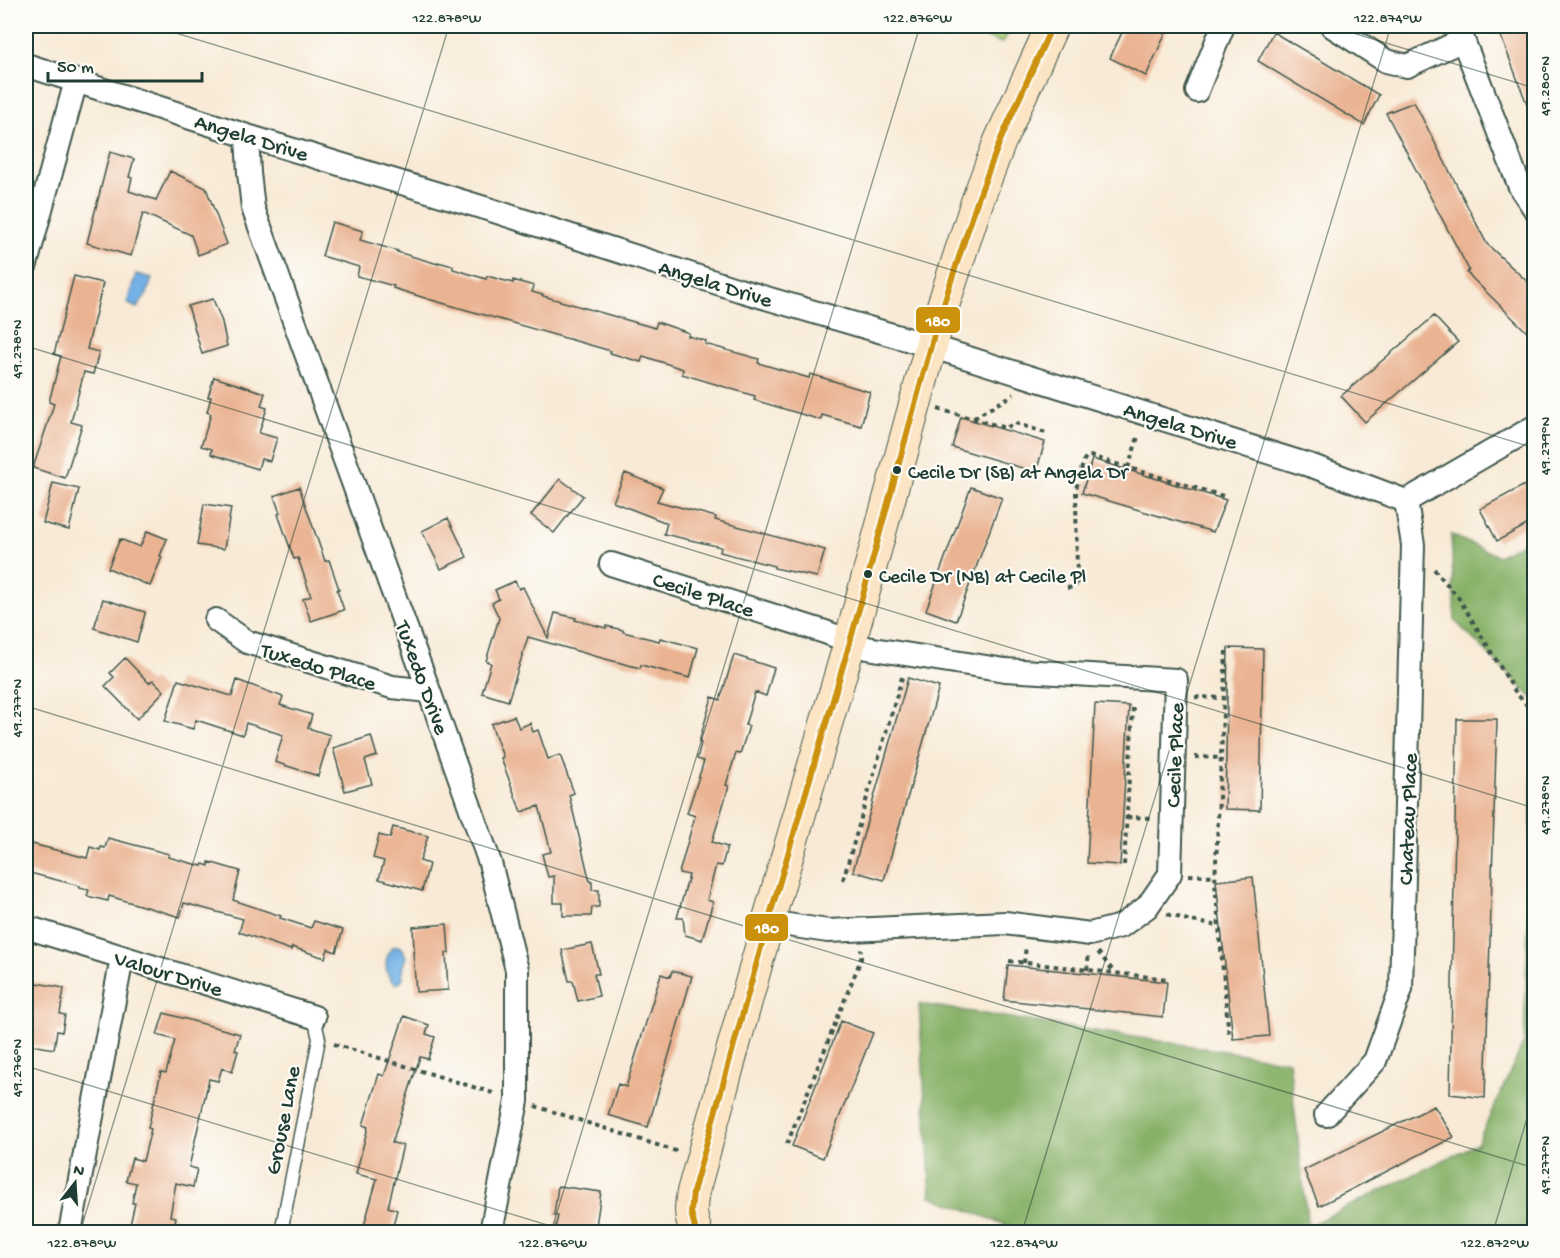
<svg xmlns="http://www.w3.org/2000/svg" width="1560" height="1258" font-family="'Gochi Hand',sans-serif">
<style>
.green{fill:#aace77;stroke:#648656;stroke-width:1.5}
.forest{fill:#87b168;stroke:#53774e;stroke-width:1.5}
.water{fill:#73b1e6;stroke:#49778d;stroke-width:1.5}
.building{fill:#eab392}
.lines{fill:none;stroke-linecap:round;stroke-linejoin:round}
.lane-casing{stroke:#40574c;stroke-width:15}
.street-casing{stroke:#40574c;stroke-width:26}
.secondary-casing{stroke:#40574c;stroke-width:34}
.path{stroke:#40574c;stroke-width:4;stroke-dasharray:4.5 4.5;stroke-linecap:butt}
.lane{stroke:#fff;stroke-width:12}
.street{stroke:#fff;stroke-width:22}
.secondary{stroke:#fce5c4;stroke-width:32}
.bus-1-casing{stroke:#fdfcf7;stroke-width:10}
.bus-1{stroke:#cc910a;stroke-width:6}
.ticks{fill:none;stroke:#1f3d34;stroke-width:1.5;stroke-opacity:0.45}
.bus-dot{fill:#1f3d34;stroke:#fdfcf7;stroke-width:2}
.labels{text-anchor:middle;stroke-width:4.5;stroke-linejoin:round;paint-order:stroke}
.bus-label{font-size:20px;fill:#1f3d34;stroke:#fdfcf7;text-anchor:start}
.street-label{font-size:22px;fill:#1f3d34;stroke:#fdfcf7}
.line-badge{stroke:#fdfcf7;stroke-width:2}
.badge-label{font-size:16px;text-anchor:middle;font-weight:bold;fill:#fff}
.neatline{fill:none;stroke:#1f3d34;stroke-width:2}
.ticks-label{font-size:15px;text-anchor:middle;fill:#1f3d34}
</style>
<rect width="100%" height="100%" fill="#fdfcf7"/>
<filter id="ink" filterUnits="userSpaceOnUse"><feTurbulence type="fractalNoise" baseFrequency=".0167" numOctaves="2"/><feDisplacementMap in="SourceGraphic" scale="12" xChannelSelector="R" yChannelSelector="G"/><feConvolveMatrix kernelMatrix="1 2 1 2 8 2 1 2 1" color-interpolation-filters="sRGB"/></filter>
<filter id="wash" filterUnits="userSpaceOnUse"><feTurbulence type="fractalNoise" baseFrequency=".008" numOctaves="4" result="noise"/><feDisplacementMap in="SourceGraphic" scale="24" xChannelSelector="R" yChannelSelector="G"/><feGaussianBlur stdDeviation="1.35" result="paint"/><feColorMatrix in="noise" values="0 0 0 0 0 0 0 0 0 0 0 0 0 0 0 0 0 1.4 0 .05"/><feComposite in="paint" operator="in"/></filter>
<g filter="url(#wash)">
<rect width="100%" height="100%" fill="#f8ead6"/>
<path class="green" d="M949 26H1013L1002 43Z"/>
<path class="forest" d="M1451 535 1498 556 1534 537V700L1455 621Z
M1534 728V1232H1024L931 1196 919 1004 1289 1061 1308 1226 1477 1144 1524 1042Z"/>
<path class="water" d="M136 274 152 278 147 294 137 308 127 303Z
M398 946 403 949 406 957 402 969 403 978 400 982 396 984C383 975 384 959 392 947Z"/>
<g id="blocks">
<path class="building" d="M1125 26H1169L1146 76 1110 58Z
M1497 26H1534V120H1533Z
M1273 32 1379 95 1364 125 1258 61Z
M1414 102 1487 244 1534 288V339L1467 273 1469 270 1386 113Z
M110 152 134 159 129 177 132 178 129 191 156 200 170 171 206 188 227 244 198 255 191 235 143 213 131 256 87 243Z
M332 222 363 231 360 240 398 251 397 252 438 264V262L453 266V269L486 279 487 276 513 283V280L534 286 532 292 543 295V296L655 328 657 322 689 333 688 336 706 341 705 344 759 359 758 363 809 378 810 374 870 392 861 426 822 415 821 420 754 400 755 396 682 374 683 369 643 356 641 362 610 353 611 351 428 299 393 288 394 286 357 276 359 267 322 256Z
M74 276 103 283 87 349 99 352 93 374 84 372 71 422 82 425 65 478 33 468 54 404 49 402 61 356 54 354Z
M213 299 222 322 227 346 202 354 188 306Z
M1434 316 1458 342 1365 422 1341 396Z
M214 377 265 393 261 406 267 408 259 433 277 438 270 461 261 459 258 469 211 454 212 449 201 446 211 414 207 412 211 397H208Z
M961 417 1045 442 1036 472 952 447Z
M1092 459 1226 500 1213 532 1082 493Z
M625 473 663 488 657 501 716 517 715 520 825 550 817 577 774 568V566L720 552 721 547 664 534 667 523 613 502Z
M560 479 583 496 554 533 531 515Z
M1534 480V521L1497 541 1480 509Z
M53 483 79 489 69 530 43 523Z
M299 487 325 561 329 560 339 589 337 590 344 610 311 621 303 599 311 596 298 558 294 559 278 514 280 513 274 496Z
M971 487 1002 498 956 621 926 610Z
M204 504 231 508 224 549 197 545Z
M448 518 467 557 441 569 422 531Z
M147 531 167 539 160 556 162 557 150 586 108 568 120 539 140 547Z
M515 581 519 589 523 587 548 638 555 613 576 618 575 620 606 628V626L623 630V632L659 641 660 638 698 648 690 678 641 665 640 668 598 657 528 637 508 701 482 693 491 663 486 661 499 618 492 603 499 599 495 590Z
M103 599 145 612V614L137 642 94 628Z
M1228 648 1263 649 1260 810 1225 809Z
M734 655 774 668 766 696 755 692 745 725 749 726 740 754 736 753 726 785 729 786 712 842 727 847 722 866 716 865 707 900 713 902 702 940 685 935 683 918H677L689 875 679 873 695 816 687 813 704 761 697 759 701 743 699 742 712 697 720 700Z
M125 658 149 683 153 680 164 691 137 719 105 686 114 677 110 673Z
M908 678 939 687 884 880 853 871Z
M178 680 232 696 237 680 283 697 280 705 312 715 308 728 330 735 318 776 275 762 283 735 246 723 243 735 196 720 193 729 165 721Z
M1095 704 1129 706 1120 865 1087 863Z
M514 716 519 728 530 723 533 732 538 730 548 759 560 755 574 793 569 795 590 882H592V890H599V907H592L591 916H563V903H554V876L548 877 542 854 551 852 539 806 521 812 501 758 503 757 491 724Z
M1457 719H1497L1485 1098 1450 1094Z
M371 736 377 756 365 760 372 784 345 791 333 748Z
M393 827 428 836 420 861 429 864 422 891 379 879 384 861 373 858 379 835 390 838Z
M108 838 169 854 168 857 202 866 203 864 209 866V862L240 871 233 900 281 916 280 918 311 928 314 921 343 930 336 952 328 949 325 958 292 947 291 950 239 932 243 919 184 903 180 917 109 896 108 901 87 896 89 890 79 888 80 886 26 872 32 844 87 858 90 847 100 850 101 847 105 848Z
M1253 877 1269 1036 1233 1039 1216 881Z
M447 924 449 953H446L448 990 416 992 413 951H414L413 927Z
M592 944 599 974H594L599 996 578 1001 573 981H569L562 950Z
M1008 965 1167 982 1163 1017 1004 1000Z
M672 971 692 976 648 1127 608 1115 618 1084 626 1087 661 974 670 977Z
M26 981 64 988 60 1014 65 1015 62 1032 57 1031 54 1049 26 1044Z
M164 1013 240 1034 235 1050 238 1051 232 1072 222 1068 218 1081 209 1079 189 1167 197 1169 193 1187 176 1183 170 1216 176 1217 173 1233H136L137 1227 130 1225 135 1203H132L136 1183 126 1181 132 1158 143 1161 151 1129 148 1128 161 1072 166 1073 175 1040 157 1035Z
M404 1016 429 1025 426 1034 435 1037 428 1059 420 1057 392 1143 403 1145 388 1207 397 1210 391 1233H362L377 1179 356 1174 368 1127 363 1125 379 1074 384 1076Z
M841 1021 873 1033 823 1158 792 1146Z
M1434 1106 1454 1137 1319 1206 1304 1170Z
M558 1186 601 1192 595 1233H554L558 1216 554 1215Z"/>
</g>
</g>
<g filter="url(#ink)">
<use href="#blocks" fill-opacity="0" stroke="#40574c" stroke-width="1.5"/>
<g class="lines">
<g class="lane-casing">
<path id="lane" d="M281 1232 319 1039 314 1017"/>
</g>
<g class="street-casing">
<path id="street" d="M1332 26 1386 61 1407 66 1463 40
M1459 26 1463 40 1520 187 1534 208
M26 65 247 136 491 210 739 290 930 346 1315 467 1406 501
M1197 91 1223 26
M247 136 249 173 253 208 429 691 490 863 517 970V1101L491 1232
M26 264 76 81
M1406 501 1534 427
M611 564 825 632 867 648 1005 670 1176 680 1170 874 1147 907 1121 926 1090 934 1005 923 828 931 768 922
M216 620 247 642 392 687 429 691
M26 927 314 1017
M1326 1115 1375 1061 1401 989 1413 545 1406 501
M70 1232 122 958"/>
</g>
<g class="secondary-casing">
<path id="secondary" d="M696 1232C690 1218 690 1207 693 1192L768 922 850 642 937 324 978 199 1000 141 1052 26"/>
</g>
<path class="path" d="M938 409 1006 428 1015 423 1049 434
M974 418 1014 394
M1128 468 1139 434
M1434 569 1458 597 1516 693 1534 713
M1067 588 1075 587 1077 582 1076 489 1084 460 1087 456H1090L1223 496
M1226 651 1215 883 1229 1037
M1195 697 1224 698
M1195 757 1221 758
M1127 817 1153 818
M1124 865 1133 708
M1189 875 1215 876
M843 880 903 674
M1167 914 1191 921 1219 926
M1098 952 1114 972
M1009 961 1168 979
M1024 963 1026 946
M1087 970 1089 953
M334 1044 496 1094
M535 1106 679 1152
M787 1144 861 959V949
M942 1232 945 1227"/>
<use href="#lane" class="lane"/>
<use href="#street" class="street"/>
<use href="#secondary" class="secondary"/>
<g class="bus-1-casing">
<path id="bus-1" d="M696 1232 691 1212 693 1192 768 922 850 642 937 324 978 199 1000 141 1052 26"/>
</g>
<use href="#bus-1" class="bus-1"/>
</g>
</g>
<path class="ticks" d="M153 26 1534 448M1330 26 1534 88M26 346 1534 808M26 706 1534 1168M26 1066 570 1232M80 1232 449 26M551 1232 920 26M1022 1232 1391 26M1493 1232 1534 1095"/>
<g class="bus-dot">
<circle cx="897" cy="470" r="5"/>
<circle cx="868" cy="574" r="5"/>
</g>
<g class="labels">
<g class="bus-label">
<text x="908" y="478">Cecile Dr (SB) at Angela Dr</text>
<text x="879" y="582">Cecile Dr (NB) at Cecile Pl</text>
</g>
<g class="street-label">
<text transform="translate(252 136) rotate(17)" y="8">Angela Drive</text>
<text transform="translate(716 282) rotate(17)" y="8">Angela Drive</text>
<text transform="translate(1181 424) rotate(17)" y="8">Angela Drive</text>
<text transform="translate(704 593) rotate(18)" y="8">Cecile Place</text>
<text transform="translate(319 665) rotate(17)" y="8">Tuxedo Place</text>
<text transform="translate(424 677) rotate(70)" y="8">Tuxedo Drive</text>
<text transform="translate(1173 755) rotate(-88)" y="8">Cecile Place</text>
<text transform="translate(1406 819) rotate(-88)" y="8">Chateau Place</text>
<text transform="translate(169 972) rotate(17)" y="8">Valour Drive</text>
<text transform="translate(281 1120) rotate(-79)" y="8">Grouse Lane</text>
</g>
</g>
<g class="line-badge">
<rect x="915" y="306" width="46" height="28" rx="6" fill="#cc910a"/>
<rect x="744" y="913" width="45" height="29" rx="6" fill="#cc910a"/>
</g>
<g class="badge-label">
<text x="938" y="326">180</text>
<text x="767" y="933">180</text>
</g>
<rect width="1560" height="1258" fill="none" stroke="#fdfcf7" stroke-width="66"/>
<g transform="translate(75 1183) rotate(17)" stroke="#fdfcf7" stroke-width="4.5" paint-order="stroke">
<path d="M0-4.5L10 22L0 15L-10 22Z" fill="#1f3d34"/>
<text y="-9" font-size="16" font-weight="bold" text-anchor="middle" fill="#1f3d34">N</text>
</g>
<path d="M48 72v9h154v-9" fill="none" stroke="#1f3d34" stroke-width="3"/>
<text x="57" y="72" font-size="18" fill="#1f3d34" stroke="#fdfcf7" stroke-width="4.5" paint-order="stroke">50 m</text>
<rect x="33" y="33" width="1494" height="1192" class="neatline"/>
<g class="ticks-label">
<text x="447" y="22">122.878°W</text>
<text x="918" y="22">122.876°W</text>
<text x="1388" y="22">122.874°W</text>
<text transform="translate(1544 86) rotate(-90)" y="5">49.280°N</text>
<text transform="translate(16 349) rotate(-90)" y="5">49.278°N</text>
<text transform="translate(1544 446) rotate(-90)" y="5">49.279°N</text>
<text transform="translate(16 708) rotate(-90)" y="5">49.277°N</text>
<text transform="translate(1544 805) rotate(-90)" y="5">49.278°N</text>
<text transform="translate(16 1068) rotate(-90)" y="5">49.276°N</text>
<text transform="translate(1544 1165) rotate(-90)" y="5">49.277°N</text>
<text x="82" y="1247">122.878°W</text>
<text x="553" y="1247">122.876°W</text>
<text x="1024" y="1247">122.874°W</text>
<text x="1495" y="1247">122.872°W</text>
</g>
</svg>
